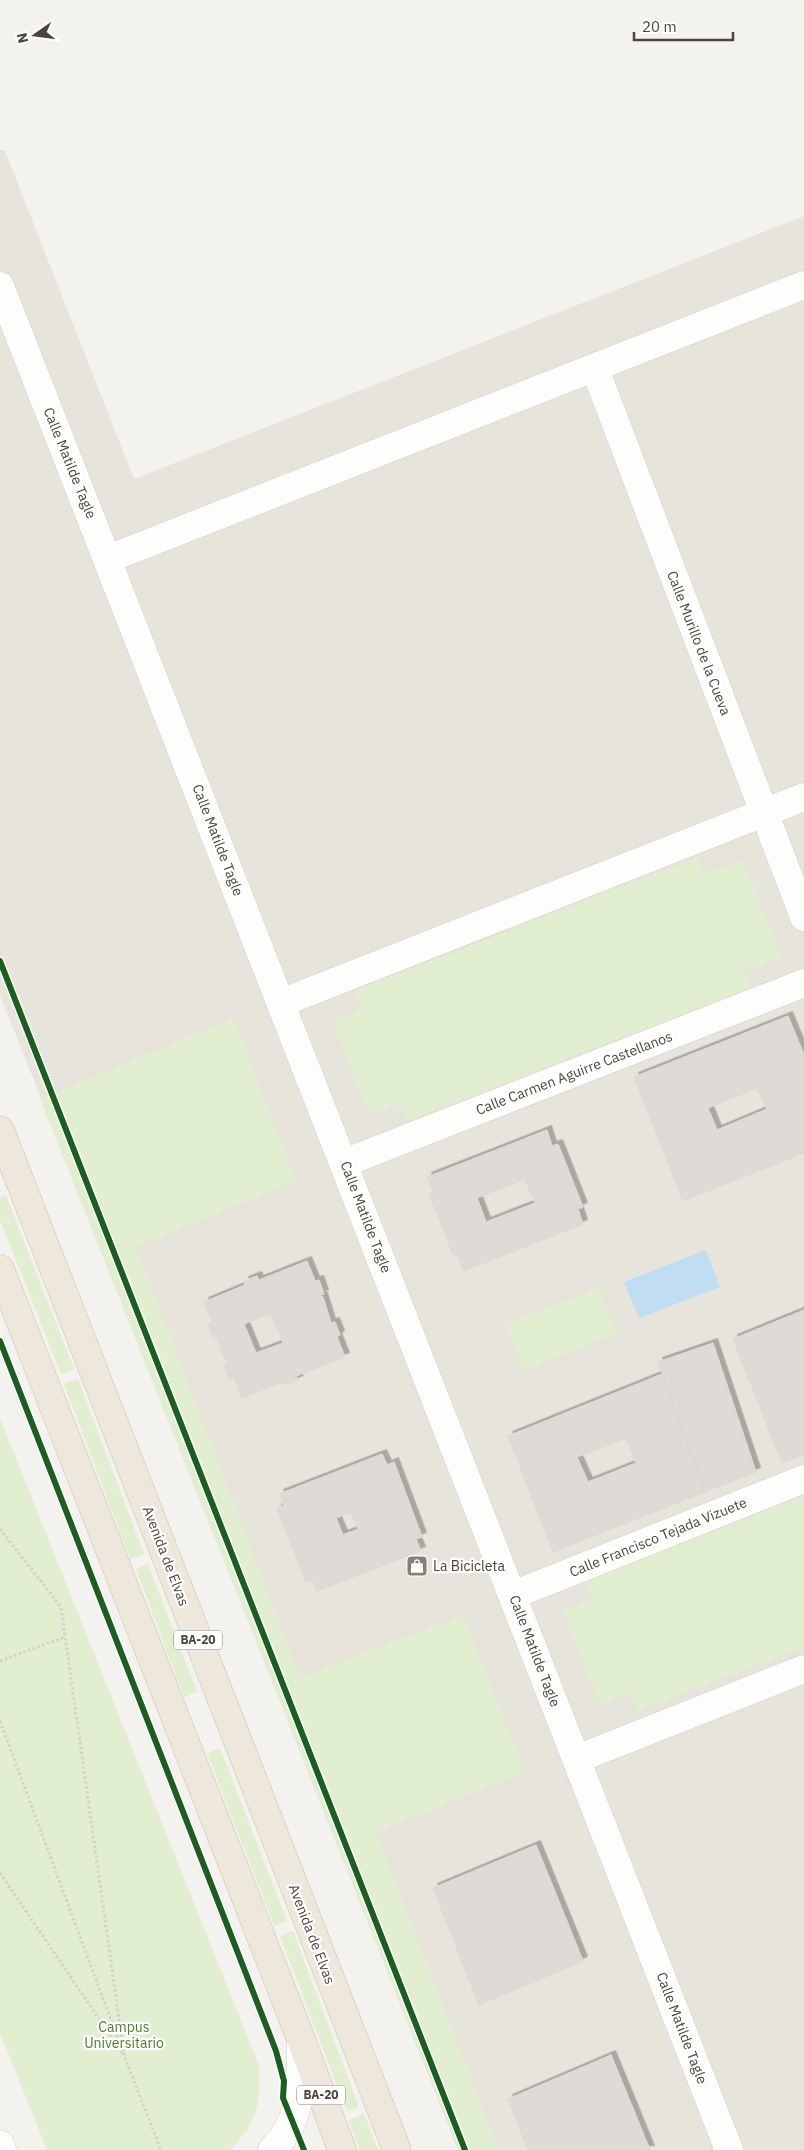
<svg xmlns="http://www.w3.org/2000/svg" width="804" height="2150" font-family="'IBM Plex Sans',sans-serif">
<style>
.residential{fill:#e7e4dc}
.green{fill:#e1eecf}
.water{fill:#c0ddf1}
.building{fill:#dedbd6;stroke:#dcd9d4;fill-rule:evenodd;filter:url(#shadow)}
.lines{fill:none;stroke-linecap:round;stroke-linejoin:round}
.minor-casing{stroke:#d2d0cb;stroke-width:29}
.highway-casing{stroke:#ccbfa9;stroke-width:29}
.path{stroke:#d3d2cc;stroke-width:3;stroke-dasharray:2.5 2.5;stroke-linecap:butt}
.minor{stroke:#fdfdfc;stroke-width:28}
.highway{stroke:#ede8db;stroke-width:28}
.cycleway-casing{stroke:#fff;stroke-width:9}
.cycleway{stroke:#1b5e20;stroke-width:6}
.labels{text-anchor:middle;stroke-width:4.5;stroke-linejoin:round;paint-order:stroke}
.shield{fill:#fff;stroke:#817c74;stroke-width:1}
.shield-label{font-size:12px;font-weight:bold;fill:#4b4439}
.street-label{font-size:14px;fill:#4b4439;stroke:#fff}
.poi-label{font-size:14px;fill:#4b4439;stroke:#fff;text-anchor:start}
.park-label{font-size:14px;fill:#4a7f2a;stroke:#fff}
</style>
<defs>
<filter id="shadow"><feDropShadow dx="4.5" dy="-4.5" stdDeviation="0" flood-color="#0004"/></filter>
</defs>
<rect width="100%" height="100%" fill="#f4f2ee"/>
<path class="residential" d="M0 150 5 151 134 479 804 216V2150H458L0 995Z"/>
<path class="green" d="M698 857 704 874 743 860 781 957 744 972 750 988 407 1121 400 1103 369 1115 332 1021 361 1010 354 991Z
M233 1018 296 1181 136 1247 300 1677 463 1615 525 1772 376 1832 499 2150H458L40 1099Z
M6 1195 74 1369 61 1374 0 1220V1197Z
M598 1288 617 1334 523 1370 506 1324Z
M78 1379 144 1554 130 1559 64 1384Z
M0 1418 259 2065C261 2105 258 2121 230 2150H47L0 2033Z
M804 1496V1647L638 1711 631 1693 600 1705 563 1611 592 1600 585 1581Z
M148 1564 197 1692 184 1697 136 1569Z
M220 1748 287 1921 274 1926 207 1753Z
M293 1931 359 2107 347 2112 280 1936Z
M364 2114 378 2150H360L348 2120Z"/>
<path class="water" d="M706 1250 720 1287 639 1318 624 1282Z"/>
<path class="building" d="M788 1016 804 1055V1153L683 1201 634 1077ZM757 1088 767 1109 717 1130 708 1108Z
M547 1130 552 1146 558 1144 583 1207 578 1209 583 1224 464 1271 458 1255 454 1257 429 1194 433 1192 427 1177ZM525 1179 535 1203 486 1222 477 1198Z
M307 1261 315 1281 319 1280 324 1294 320 1295 323 1297 331 1323 335 1322 340 1335 337 1337 345 1357 296 1376 299 1380 285 1385 282 1382 241 1398 234 1377 229 1379 224 1365 228 1363 227 1361 222 1352 217 1336 213 1337 208 1324 212 1322 204 1302 245 1285 244 1281 257 1276 259 1280ZM271 1313 283 1343 256 1353 244 1324Z
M804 1310V1454L782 1463 733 1339Z
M713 1343 756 1472 705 1492 658 1362Z
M662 1374 705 1492 553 1552 508 1436ZM626 1438 636 1463 588 1482 577 1457Z
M382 1454 387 1465 394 1462 422 1537 416 1539 421 1551 317 1591 313 1580 306 1582 277 1508 284 1506 279 1494ZM351 1512 358 1529 343 1535 336 1518Z
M536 1845 583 1961 479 2005 433 1888Z
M611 2055 650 2150H528L508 2099Z"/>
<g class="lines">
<g class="minor-casing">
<path id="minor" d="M0 286 729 2150
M595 369 804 917
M108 559 804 285
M281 1003 804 797
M344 1163 804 983
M513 1595 804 1479
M577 1759 804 1669
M0 2144 2 2150
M272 2150C304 2119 301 2081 301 2041"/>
</g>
<g class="highway-casing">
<path id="highway" d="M0 1130 397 2150
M0 1269 301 2039 342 2150"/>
</g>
<path class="path" d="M0 1529 61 1607 124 2055
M0 1661 65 1637
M0 1721 121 2047
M0 1873 123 2054
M123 2053 161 2150"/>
<use href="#minor" class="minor"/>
<use href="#highway" class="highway"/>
<g class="cycleway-casing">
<path id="cycleway" d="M0 961 465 2150
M0 1341 276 2051 284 2081 283 2098 304 2150"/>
</g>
<use href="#cycleway" class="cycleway"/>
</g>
<defs>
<g id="shop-square" transform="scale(1.125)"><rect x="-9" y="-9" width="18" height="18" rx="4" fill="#868178" stroke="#fff"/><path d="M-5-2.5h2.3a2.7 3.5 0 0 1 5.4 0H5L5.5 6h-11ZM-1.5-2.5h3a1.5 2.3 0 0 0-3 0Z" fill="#fff"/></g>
</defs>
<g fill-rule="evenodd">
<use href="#shop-square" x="417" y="1566"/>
</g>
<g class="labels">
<g class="shield">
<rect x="174" y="1630.5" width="48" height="19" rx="4"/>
<rect x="297" y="2085.5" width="48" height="19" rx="4"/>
</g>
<g class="shield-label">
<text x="198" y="1644">BA-20</text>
<text x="321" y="2099">BA-20</text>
</g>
<g class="street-label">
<text transform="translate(70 463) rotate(68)" y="5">Calle Matilde Tagle</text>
<text transform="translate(699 643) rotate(69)" y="5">Calle Murillo de la Cueva</text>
<text transform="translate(218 840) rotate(69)" y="5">Calle Matilde Tagle</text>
<text transform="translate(574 1073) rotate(-21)" y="5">Calle Carmen Aguirre Castellanos</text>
<text transform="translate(366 1217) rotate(69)" y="5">Calle Matilde Tagle</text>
<text transform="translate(658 1537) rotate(-22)" y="5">Calle Francisco Tejada Vizuete</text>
<text transform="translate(166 1556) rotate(69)" y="5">Avenida de Elvas</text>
<text transform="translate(535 1651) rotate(69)" y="5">Calle Matilde Tagle</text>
<text transform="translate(312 1934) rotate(69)" y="5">Avenida de Elvas</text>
<text transform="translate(682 2028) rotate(69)" y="5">Calle Matilde Tagle</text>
</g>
<g class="poi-label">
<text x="433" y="1571">La Bicicleta</text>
</g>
<g class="park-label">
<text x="124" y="2032">Campus<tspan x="124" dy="16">Universitario</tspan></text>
</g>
</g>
<g transform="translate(35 35) rotate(256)" stroke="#ffffff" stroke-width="4" paint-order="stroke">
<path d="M0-4L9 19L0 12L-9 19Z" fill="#4b4439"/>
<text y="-8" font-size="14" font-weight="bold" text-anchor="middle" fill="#4b4439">N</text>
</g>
<path d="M634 32v8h99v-8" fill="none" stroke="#4b4439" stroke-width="2.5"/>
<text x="642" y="32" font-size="15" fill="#4b4439" stroke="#ffffff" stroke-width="4" paint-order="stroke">20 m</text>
</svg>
